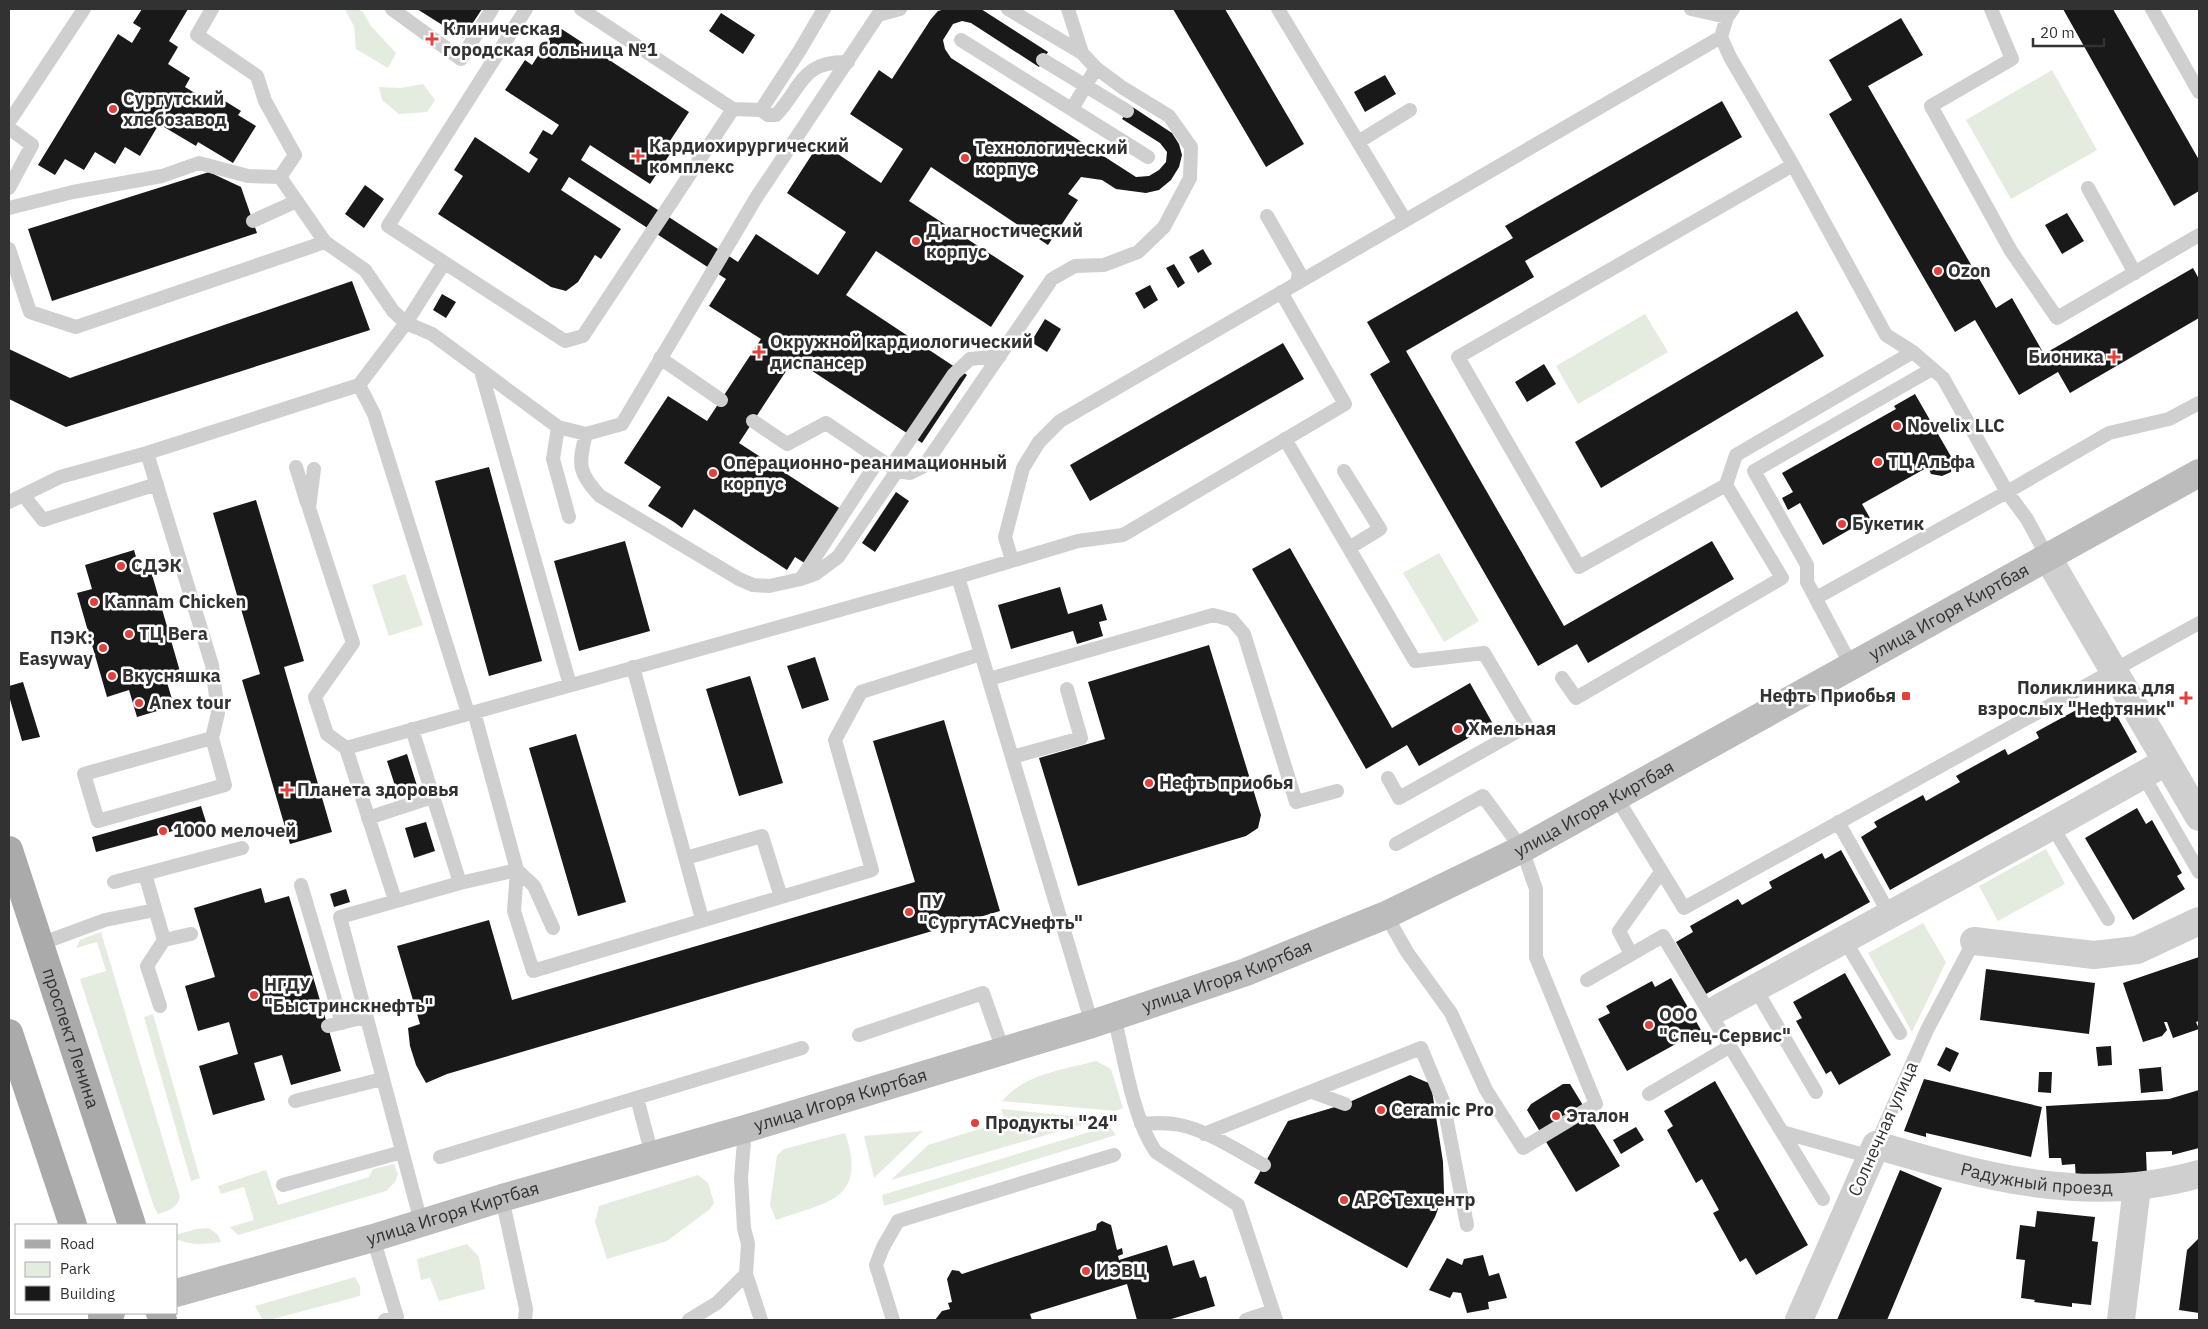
<svg xmlns="http://www.w3.org/2000/svg" width="2208" height="1329" font-family="'IBM Plex Sans',sans-serif">
<style>
.green{fill:#e4ebdf}
.building{fill:#191919}
.lines{fill:none;stroke-linecap:round;stroke-linejoin:round}
.service{stroke:#cfcfcf;stroke-width:14}
.minor{stroke:#cfcfcf;stroke-width:28}
.secondary{stroke:#bcbcbc;stroke-width:28}
.primary{stroke:#aaa;stroke-width:28}
.poi-dot{fill:#e3403b;stroke:#fff;stroke-width:2}
.labels{text-anchor:middle;stroke-width:5;stroke-linejoin:round;paint-order:stroke}
.poi-label{font-size:18px;font-weight:bold;fill:#323232;stroke:#fff;text-anchor:start}
.street-label{font-size:18px;fill:#323232;stroke:#fff}
</style>
<rect width="100%" height="100%" fill="#fff"/>
<path class="green" d="M346 9H357L363 12 371 26 396 53 388 68 356 49 354 26 346 12Z
M2052 70 2097 150 2011 199 1966 120Z
M423 84 435 100 427 112 399 114 382 100 379 87 401 88Z
M1645 314 1668 352 1578 404 1556 366Z
M1439 553 1479 621 1444 642 1403 573Z
M405 574 423 625 389 636 372 585Z
M2046 849 2065 884 1998 921 1979 886Z
M1923 923 1946 962 1912 1032 1868 953Z
M101 932 180 1197C177 1208 168 1211 158 1214L154 1207 80 979 106 971 97 942 76 948 80 940Z
M153 1014 200 1178 191 1181 144 1017Z
M1096 1061 1111 1069 1123 1108 1116 1111 1002 1101C1025 1074 1062 1070 1096 1061Z
M1001 1109 1101 1119 891 1180 928 1145 1005 1121Z
M1109 1126 1116 1135 884 1206 882 1195Z
M923 1131 874 1178 864 1136Z
M845 1133C868 1200 828 1202 776 1220L770 1205 777 1155 784 1149Z
M394 1164 398 1174 395 1182 386 1191 238 1235 230 1227 254 1220 244 1187 221 1194 218 1186 266 1170 278 1205 369 1177 373 1169Z
M698 1175 708 1183 714 1203 710 1209 667 1241 607 1259 595 1222 599 1206Z
M209 1228 218 1235 221 1242C205 1244 192 1246 176 1239V1235L196 1229Z
M467 1244 479 1257 485 1289 439 1301 430 1278 421 1280 417 1259Z
M355 1277 360 1286V1296L269 1320H263L255 1306Z"/>
<path class="building" d="M142 9H188L169 41 178 47 168 64 190 78 185 87 216 106 220 98 241 111 238 115 256 126 233 163 198 142 196 146 159 124 140 156 125 147 115 164 95 152 84 170 65 159 55 175 38 165 118 34 132 43 141 28 133 23Z
M417 9H482L463 38Z
M945 9H981L1048 52 1039 67 971 23 962 21 953 24 943 40 945 49 951 58 1136 177 1149 176 1159 170 1166 162 1167 152 1160 143 1122 119 1131 106 1172 133 1179 144 1182 155 1179 167 1171 180 1159 190 1146 193 1116 189 1102 180 1081 177 1068 194 1078 200 1048 245 931 167 909 201 1024 276 991 327 876 251 846 295 967 375 922 443 794 359 739 443 850 515 814 569 795 557 787 570 694 509 682 528 674 522 648 506 661 487 624 463 668 396 707 421 761 339 709 306 726 279 569 177 561 190 621 229 601 259 595 255 578 282 566 291 551 287 438 214 463 176 454 170 475 137 529 173 538 159 529 153 543 130 552 135 559 125 505 90 525 60 532 65 557 26 689 112 666 147 672 151 650 184 590 145 581 160 738 262 756 234 818 275 846 232 787 193 820 142 881 183 903 149 850 114 879 70 892 79 931 19 938 11Z
M1173 9H1225L1304 144 1266 167Z
M2063 9H2113L2199 160V191L2174 206Z
M721 13 755 35 743 54 709 31Z
M1901 18 1923 55 1868 86 1996 308 2012 298 2044 354 2193 268 2199 279V318L2070 393 2058 372 2019 395 1975 320 1955 332 1829 114 1852 100 1829 60Z
M1385 75 1396 94 1365 112 1354 92Z
M1722 101 1742 137 1525 261 1534 277 1406 351 1564 626 1712 541 1734 579 1588 663 1577 644 1538 666 1370 374 1390 362 1367 322 1513 238 1505 226Z
M209 172 241 187 257 233 52 301 28 229Z
M365 185 384 199 364 228 345 214Z
M2067 213 2084 241 2062 254 2045 225Z
M1203 249 1212 264 1198 273 1189 257Z
M1174 264 1185 283 1178 288 1166 268Z
M352 281 370 330 66 427 9 399V349L70 378Z
M1150 285 1158 300 1144 309 1135 293Z
M442 294 456 302 446 318 433 310Z
M1797 311 1824 356 1601 488 1575 442Z
M1045 319 1061 329 1047 352 1031 342Z
M1283 343 1304 379 1090 501 1070 465Z
M1544 364 1556 384 1527 402 1515 382Z
M1915 394 1953 460 1951 472 1942 476 1931 474 1928 467 1862 504 1870 518 1823 545 1800 503 1788 510 1782 498 1793 492 1782 473 1896 409 1894 406Z
M489 467 542 661 489 676 435 481Z
M896 492 909 501 875 552 862 543Z
M256 500 304 661 284 667 332 832 290 844 242 680 260 674 213 513Z
M625 541 650 631 579 651 554 561Z
M1290 548 1392 728 1470 683 1493 724 1419 766 1407 745 1366 769 1252 569Z
M134 550 141 574 151 571 181 675 166 679 174 706 137 717 129 690 107 697 77 593 92 589 85 565Z
M1060 587 1068 614 1102 604 1107 620 1099 622 1103 636 1077 644 1073 631 1011 649 998 605Z
M1209 645 1261 815 1258 828 1246 836 1078 886 1039 758 1105 739 1088 682Z
M815 657 829 700 802 709 787 666Z
M750 676 783 783 739 796 706 689Z
M23 682 40 737 22 741 9 696V686Z
M2108 700 2137 752 1890 890 1861 837 1877 827 1874 822 1923 795 1926 801 1960 782 1956 776 2005 749 2008 755 2039 738 2036 732 2089 703 2092 709Z
M944 720 1000 911 447 1074 426 1083 416 1065 410 1046 408 1028 420 1024 397 946 489 920 512 1000 915 882 873 741Z
M576 734 626 902 578 916 529 748Z
M407 754 418 789 398 795 387 761Z
M201 806 206 822 96 852 92 837Z
M2137 808 2146 824 2152 820 2182 873 2177 876 2185 889 2133 920 2085 838Z
M426 822 435 851 414 858 405 828Z
M1841 850 1870 902 1706 994 1676 942 1693 932 1690 926 1738 899 1742 905 1772 888 1769 882 1822 853 1825 859Z
M261 888 265 903 289 896 341 1071 291 1085 282 1055 254 1063 265 1100 213 1115 199 1066 238 1054 229 1022 198 1031 185 986 215 977 194 908Z
M346 889 350 902 334 907 330 894Z
M2199 957V1021L2196 1022 2199 1029 2173 1038 2167 1022H2164L2167 1030 2162 1036 2143 1042 2123 983Z
M1986 969 2095 983 2089 1034 1980 1020Z
M1845 973 1891 1055 1839 1085 1831 1071 1826 1074 1796 1021 1802 1018 1793 1002Z
M1671 978 1701 1030 1627 1071 1598 1019 1610 1013 1606 1006 1652 981 1655 987Z
M2111 1046 2112 1065 2098 1066 2096 1047Z
M1946 1047 1959 1053 1950 1072 1937 1065Z
M2161 1067 2163 1091 2141 1093 2139 1069Z
M2039 1072H2052L2051 1093 2038 1092Z
M1410 1075 1431 1084 1443 1162 1444 1193 1435 1217 1407 1268 1254 1183 1288 1121 1345 1104Z
M1924 1079 2042 1107 2031 1157 1926 1133V1137L1904 1131Z
M1715 1081 1808 1245 1756 1275 1746 1258 1740 1262 1713 1213 1719 1210 1702 1179 1696 1183 1667 1130 1673 1126 1664 1111Z
M1563 1084H1570L1620 1166 1576 1192 1527 1110 1531 1104Z
M2199 1090V1148L2172 1155V1151L2146 1152 2147 1177 2076 1181 2075 1164 2062 1165 2061 1158H2049L2046 1106 2169 1099Z
M1636 1127 1644 1140 1621 1154 1613 1140Z
M1900 1170 1942 1188 1893 1306 1887 1320H1837Z
M2037 1211 2095 1217 2092 1241 2098 1242 2091 1305 2072 1303V1307L2034 1302 2035 1300 2021 1298 2025 1260 2016 1259 2020 1225 2035 1227Z
M1102 1221 1111 1225 1117 1250 1122 1248 1123 1254 1118 1256 1119 1260 1167 1245 1173 1266 1194 1260 1200 1278 1206 1276 1215 1306 1168 1320H1137L1127 1284 1030 1314 1032 1320H935L942 1311 950 1309 948 1303 952 1302 947 1279 952 1270 959 1271 962 1274 1096 1230 1097 1224Z
M2198 1239H2199V1313L2179 1310 2187 1250Z
M1483 1255 1489 1276 1499 1273 1507 1298 1488 1302 1489 1309 1467 1313 1461 1293 1453 1292 1450 1298 1429 1290 1447 1258 1462 1265 1464 1259Z"/>
<g class="lines">
<path class="service" d="M212 9 197 35 257 76 265 101 295 155 280 177
M392 9 461 59 492 9
M526 9 388 226 565 341 583 336 733 109
M581 9 733 109 761 110 800 50 824 9
M1068 9 1082 53
M1278 9 1405 220
M1691 9 1727 17
M1733 9 1727 17 1721 37 1730 57 1793 165 1886 335 1913 352 1943 378 2007 492 2027 519 2048 558
M1991 9 2012 59 1931 106 2011 251 2057 318 2199 235
M2152 9 2199 92
M961 40 1148 157
M1043 60 1127 111
M1072 109 1096 68
M761 110 768 115H776C803 86 801 61 848 62
M9 122 84 9
M9 128 32 145 9 188
M1358 142 1410 110
M1793 165 1458 357 1579 567 1726 485 1736 455 1913 352
M2088 188 2135 273
M9 208 73 192 162 176 199 163 248 176 280 177 325 242 365 270 393 311 406 323 432 334 558 427 586 434 622 424 756 198 878 15 900 9
M1267 216 1299 272 1297 283
M253 221 297 201
M9 249 30 312 76 327 325 242
M660 358 721 400
M481 371 570 685
M359 385 374 414 468 713
M753 421 787 444 826 423 897 471 910 473 924 466 1052 279 1075 266 1104 265 1138 252 1164 227 1190 178 1191 147 1169 116 1123 88 1096 68 1082 53 1008 9
M558 427 553 459 569 517
M586 434C578 464 578 473 600 496L739 579 753 585 769 586 801 579 815 574 838 557 897 471
M1285 439 1415 661 1484 653 1527 726 1399 798 1388 778
M147 453 212 665 218 713 212 738 225 785 98 821 84 774 212 738
M296 467 307 503
M891 467 954 374 970 359 1000 356
M314 469 309 508 353 643 315 697 327 734 346 748 395 900
M1344 471 1380 529 1349 548
M24 496 43 520 157 484
M9 502 60 477 147 453 359 385 406 323 444 263
M1012 560 1005 537 1023 468 1039 442 1060 421 1721 37
M958 577 1092 1024
M801 579 879 459
M1816 598 2007 492 2109 433 2169 419 2199 403
M633 667 702 919
M1852 667 1807 582V565L1754 471 1932 369
M1562 678 1576 698 1782 578 1726 485
M989 679 1213 615 1232 620 1244 634 1296 802 1337 791
M474 712 517 870 514 911 533 971 872 870 835 740 861 692 981 654
M412 729 460 883
M346 748 958 577 1078 541 1123 535 1345 404 1281 292
M1012 757 1081 738 1067 689
M2143 775 2199 872
M1616 797 1684 908 2199 623
M368 818 432 797
M1838 822 1890 915
M2052 826 2108 919
M686 858 762 836 781 897
M517 870 534 886 553 928
M145 874 164 940 147 966 160 1006
M114 882 242 848
M301 885 342 1023
M1386 915 1407 952 1451 1013 1486 1090 1523 1148 1596 1104 1536 957V889L1522 849 1483 796 1396 844
M1844 939 1900 1033
M164 940 191 934
M40 944 105 920 155 910
M1631 954 1619 931 1661 872
M1587 980 1663 936 1782 1132 1871 1157
M1755 988 1816 1092
M1114 1016C1124 1056 1133 1120 1156 1152L1238 1205 1276 1320
M328 1026 365 1017
M859 1035 983 993 1003 1050
M1312 1092 1345 1104
M1649 1094 1729 1047
M637 1098 652 1155
M295 1101 382 1079
M1141 1124C1154 1123 1167 1122 1180 1125 1209 1131 1238 1151 1264 1165
M745 1129 741 1178 744 1228 748 1244 746 1274 761 1320
M1782 1132 1823 1199
M1204 1134 1421 1048 1443 1101 1467 1225
M1876 1145 1927 1030 1974 941
M440 1157 802 1048
M283 1185 402 1152
M502 1198 526 1309 525 1320
M421 1222 340 917 460 883 517 870
M373 1238 397 1317 385 1320
M689 1320 717 1303 746 1274
M893 1320 876 1265 883 1247 898 1221 1114 1155
M1246 1320 1273 1311"/>
<g class="minor">
<path d="M2048 558 2199 817"/>
<path d="M1974 941 2094 955 2137 950 2199 921"/>
<path d="M1719 1008 2052 826 2166 762"/>
<path id="s1" d="M1799 1320 1876 1145C1984 1177 2087 1206 2199 1174"/>
<path d="M2121 1320 2137 1187"/>
</g>
<path class="secondary" id="s2" d="M176 1293 373 1238 502 1198 745 1129 1092 1024 1246 972 1386 915 1522 849 2199 473"/>
<g class="primary">
<path id="s3" d="M9 850 132 1225"/>
<path d="M9 1033 73 1225"/>
<path d="M160 1313 163 1320"/>
<path d="M102 1316 111 1313"/>
</g>
</g>
<g class="poi-dot">
<path d="M429.5 31.5h5v5h5v5h-5v5h-5v-5h-5v-5h5z"/>
<circle cx="113" cy="109" r="5"/>
<path d="M635.5 148.5h5v5h5v5h-5v5h-5v-5h-5v-5h5z"/>
<circle cx="965" cy="158" r="5"/>
<circle cx="916" cy="241" r="5"/>
<circle cx="1938" cy="271" r="5"/>
<path d="M756.5 344.5h5v5h5v5h-5v5h-5v-5h-5v-5h5z"/>
<path d="M2111.5 349.5h5v5h5v5h-5v5h-5v-5h-5v-5h5z"/>
<circle cx="1897" cy="426" r="5"/>
<circle cx="1878" cy="462" r="5"/>
<circle cx="713" cy="473" r="5"/>
<circle cx="1842" cy="524" r="5"/>
<circle cx="121" cy="566" r="5"/>
<circle cx="94" cy="602" r="5"/>
<circle cx="129" cy="634" r="5"/>
<circle cx="103" cy="648" r="5"/>
<circle cx="112" cy="676" r="5"/>
<rect x="1901" y="691" width="10" height="10" rx="2.5"/>
<path d="M2183.5 690.5h5v5h5v5h-5v5h-5v-5h-5v-5h5z"/>
<circle cx="139" cy="703" r="5"/>
<circle cx="1458" cy="729" r="5"/>
<circle cx="1149" cy="783" r="5"/>
<path d="M284.5 782.5h5v5h5v5h-5v5h-5v-5h-5v-5h5z"/>
<circle cx="163" cy="831" r="5"/>
<circle cx="909" cy="912" r="5"/>
<circle cx="254" cy="995" r="5"/>
<circle cx="1649" cy="1025" r="5"/>
<circle cx="1381" cy="1110" r="5"/>
<circle cx="1556" cy="1116" r="5"/>
<circle cx="975" cy="1123" r="5"/>
<circle cx="1344" cy="1200" r="5"/>
<circle cx="1086" cy="1271" r="5"/>
</g>
<g class="labels">
<g class="poi-label">
<text x="443" y="35">Клиническая<tspan x="443" dy="21">городская больница №1</tspan></text>
<text x="123" y="105">Сургутский<tspan x="123" dy="21">хлебозавод</tspan></text>
<text x="649" y="152">Кардиохирургический<tspan x="649" dy="21">комплекс</tspan></text>
<text x="975" y="154">Технологический<tspan x="975" dy="21">корпус</tspan></text>
<text x="926" y="237">Диагностический<tspan x="926" dy="21">корпус</tspan></text>
<text x="1948" y="277">Ozon</text>
<text x="770" y="348">Окружной кардиологический<tspan x="770" dy="21">диспансер</tspan></text>
<text x="2104" y="363" text-anchor="end">Бионика</text>
<text x="1907" y="432">Novelix LLC</text>
<text x="1888" y="468">ТЦ Альфа</text>
<text x="723" y="469">Операционно-реанимационный<tspan x="723" dy="21">корпус</tspan></text>
<text x="1852" y="530">Букетик</text>
<text x="131" y="572">СДЭК</text>
<text x="104" y="608">Kannam Chicken</text>
<text x="139" y="640">ТЦ Вега</text>
<text x="93" y="644" text-anchor="end">ПЭК:<tspan x="93" dy="21">Easyway</tspan></text>
<text x="122" y="682">Вкусняшка</text>
<text x="2175" y="694" text-anchor="end">Поликлиника для<tspan x="2175" dy="21">взрослых "Нефтяник"</tspan></text>
<text x="1896" y="702" text-anchor="end">Нефть Приобья</text>
<text x="149" y="709">Anex tour</text>
<text x="1468" y="735">Хмельная</text>
<text x="1159" y="789">Нефть приобья</text>
<text x="297" y="796">Планета здоровья</text>
<text x="173" y="837">1000 мелочей</text>
<text x="919" y="908">ПУ<tspan x="919" dy="21">"СургутАСУнефть"</tspan></text>
<text x="264" y="991">НГДУ<tspan x="264" dy="21">"Быстринскнефть"</tspan></text>
<text x="1659" y="1021">ООО<tspan x="1659" dy="21">"Спец-Сервис"</tspan></text>
<text x="1391" y="1116">Ceramic Pro</text>
<text x="1566" y="1122">Эталон</text>
<text x="985" y="1129">Продукты "24"</text>
<text x="1354" y="1206">АРС Техцентр</text>
<text x="1096" y="1277">ИЭВЦ</text>
</g>
<g class="street-label">
<text dy="6" stroke="none"><textPath href="#s2" startOffset="1908">улица Игоря Киртбая</textPath></text>
<text dy="6" stroke="none"><textPath href="#s2" startOffset="1502">улица Игоря Киртбая</textPath></text>
<text dy="6" stroke="none"><textPath href="#s2" startOffset="1098">улица Игоря Киртбая</textPath></text>
<text dy="6" stroke="none"><textPath href="#s3" startOffset="198">проспект Ленина</textPath></text>
<text dy="6" stroke="none"><textPath href="#s2" startOffset="692">улица Игоря Киртбая</textPath></text>
<text transform="translate(1883 1129) rotate(-66)" y="6">Солнечная улица</text>
<text dy="6" stroke="none"><textPath href="#s1" startOffset="356">Радужный проезд</textPath></text>
<text dy="6" stroke="none"><textPath href="#s2" startOffset="288">улица Игоря Киртбая</textPath></text>
</g>
</g>
<rect width="2208" height="1329" fill="none" stroke="#323232" stroke-width="20"/>
<rect x="15" y="1224" width="162" height="90" fill="#ffffff" stroke="#adadad"/>
<rect x="25" y="1240" width="25" height="8" fill="#aaaaaa" stroke="#adadad"/>
<text x="60" y="1249" font-size="15" fill="#323232">Road</text>
<rect x="25" y="1262" width="25" height="15" fill="#e4ebdf" stroke="#adadad"/>
<text x="60" y="1274" font-size="15" fill="#323232">Park</text>
<rect x="25" y="1286" width="25" height="15" fill="#191919" stroke="#adadad"/>
<text x="60" y="1299" font-size="15" fill="#323232">Building</text>
<path d="M2033 38v8h71v-8" fill="none" stroke="#323232" stroke-width="2.5"/>
<text x="2040" y="38" font-size="15" fill="#323232" stroke="#ffffff" stroke-width="4" paint-order="stroke">20 m</text>
</svg>
